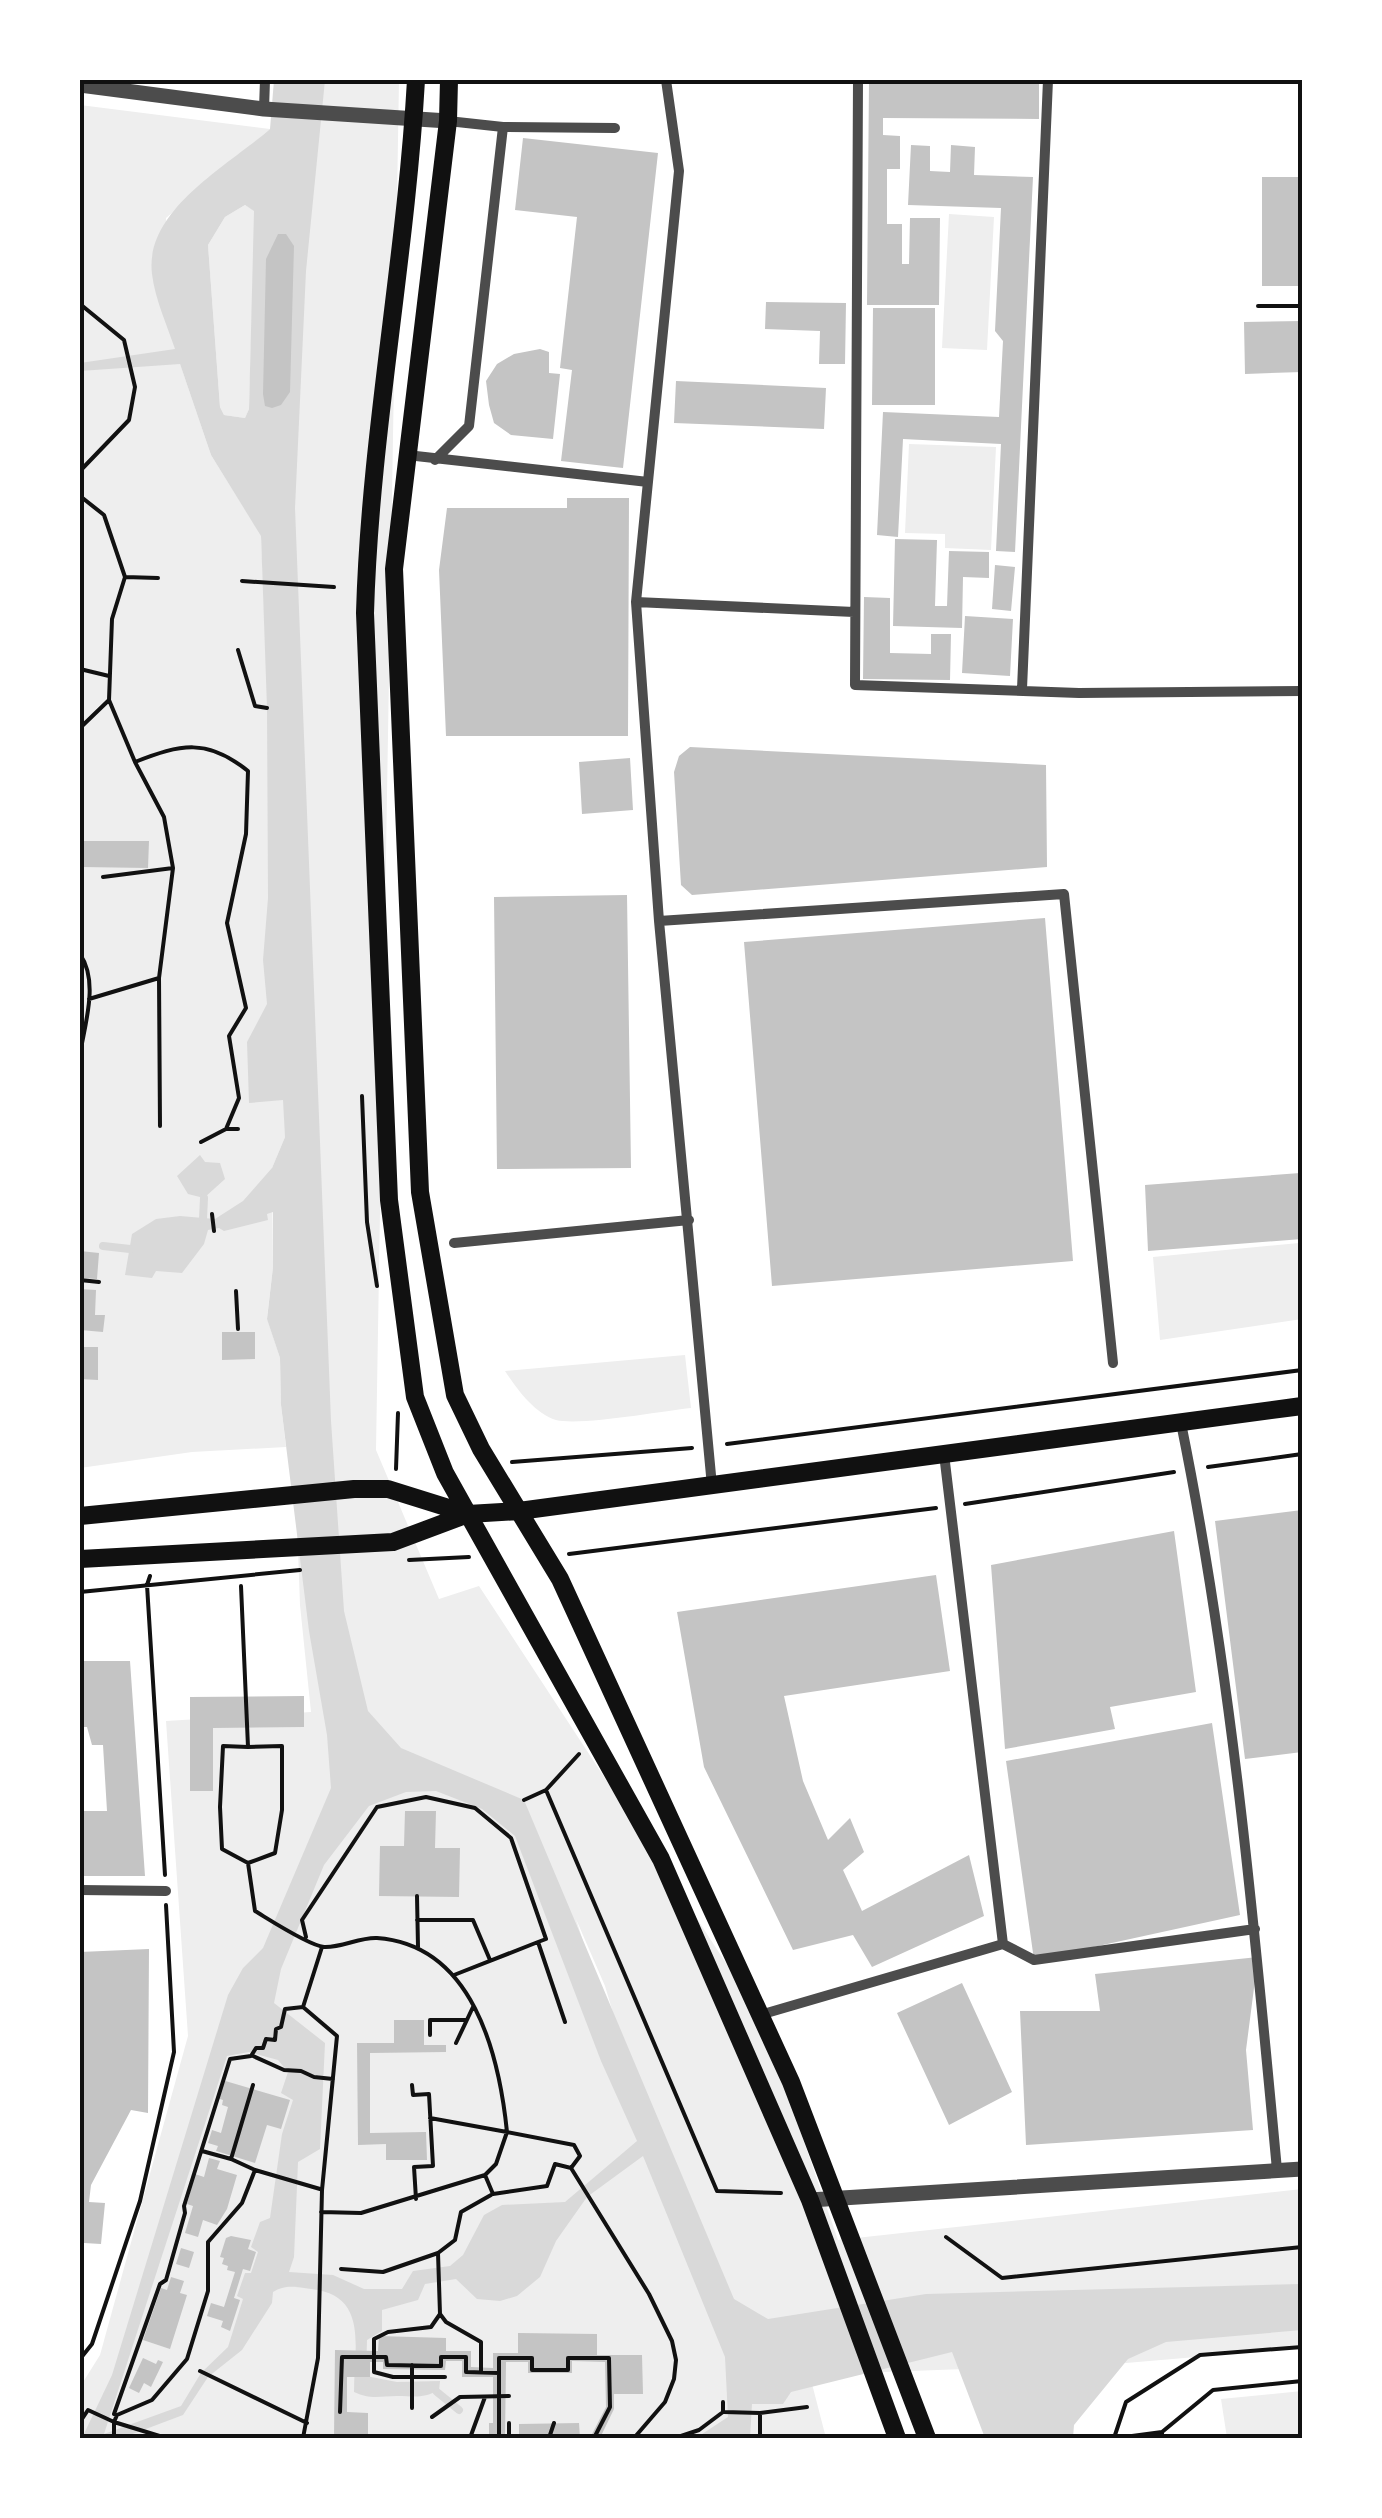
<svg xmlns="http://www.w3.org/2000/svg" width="1382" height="2518" font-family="'Space Grotesk',sans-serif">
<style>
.green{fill:#eee;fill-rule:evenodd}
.water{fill:#d9d9d9;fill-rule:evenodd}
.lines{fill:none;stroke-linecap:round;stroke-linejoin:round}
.stream{stroke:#d9d9d9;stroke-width:8}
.building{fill:#c4c4c4}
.path{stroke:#111;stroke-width:4}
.minor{stroke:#4c4c4c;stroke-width:10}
.tertiary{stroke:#4c4c4c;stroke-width:15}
.secondary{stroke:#111;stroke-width:18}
.neatline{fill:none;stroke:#111;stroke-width:4}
</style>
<rect width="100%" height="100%" fill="#fff"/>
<path class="green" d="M285 80H399L376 1450 439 1599 479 1586 760 2015 838 2240 1302 2189V2348L1126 2363 884 2372 728 2313 811 2380 826 2438H80V2387L100 2355 188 2036 166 1721 311 1712 300 1605 288 1269 294 1122 268 709V898L285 1118V1137L272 1168 273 1267 267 1318 280 1358 281 1405 286 1447 192 1452 80 1468V105L270 129 166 218 175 349 211 455 261 535 268 706ZM576 1919 605 1986 651 2139 646 2138Z
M245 205 255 211 249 409 245 418 224 415 220 407 208 245 225 217Z
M949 214 994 217 987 350 942 348Z
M909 444 996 447 991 550 945 548V534L905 533Z
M1299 1243 1302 1319 1160 1340 1153 1257Z
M685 1355 691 1408C662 1411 581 1426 556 1420 534 1413 517 1389 505 1371Z
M1302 2391V2438H1227L1221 2399Z"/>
<path class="water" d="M274 80H325L306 271 295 508 331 1421 344 1611 368 1711 401 1748 524 1800 734 2299 768 2319 926 2294 1301 2284 1302 2280V2330L1166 2342 1128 2359 1074 2425 1073 2438H985L952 2352 791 2392 783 2404H752L750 2438H696L728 2417 725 2357 643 2156 587 2197 556 2241 540 2277 517 2296 500 2301 477 2299 456 2279 425 2284 418 2300 382 2310V2331L367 2340 366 2376 397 2382 440 2381 439 2390C422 2399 415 2396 397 2396 380 2396 371 2400 354 2392 354 2348 369 2295 311 2289 297 2287 285 2284 273 2292L272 2303 242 2350 208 2377 183 2415 122 2438H82L112 2375 228 1995 243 1968 263 1948 331 1788 327 1735 309 1631 281 1405 280 1358 267 1319 273 1267V1212L267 1214 268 1220 224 1231 219 1228 208 1230 204 1244 182 1273 156 1271 152 1278 125 1275 132 1234 156 1219 180 1216 215 1219 243 1201 272 1168 285 1137 283 1100 249 1103 247 1042 267 1004 263 960 268 898 267 708 261 536 211 455 180 364 80 371V363L175 349C167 325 155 299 152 274 144 210 228 166 270 129ZM245 205 254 211 249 409 245 418 224 415 220 407 208 245 225 217ZM436 1791 482 1809 515 1836 601 2061 637 2141 565 2202 502 2205 484 2215 463 2255 450 2266 413 2271 402 2289H364L333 2275 289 2272 294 2257 298 2162 320 2149 325 2043 274 2003 281 1969 324 1865 369 1806 406 1792ZM249 2052 278 2060 288 2072 281 2093 293 2100 282 2134 270 2218 260 2222 251 2247 258 2252 251 2273H245L237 2296 243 2299 228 2347 201 2373 181 2406 104 2434 227 2056Z
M200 1155 205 1162 220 1163 225 1179 204 1198 188 1194 177 1176Z"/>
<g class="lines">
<path class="stream" d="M203 1219 204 1198
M103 1246 130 1249
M437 2392 459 2410"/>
</g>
<path class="building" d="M869 80H1039V119L883 118V135L900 136V169H887V224H902V264H909L910 218H940L939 305H867Z
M523 138 658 153 623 468 561 461 572 370 560 368 577 217 515 210Z
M911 145 930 146V171L950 172 951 145 975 147 974 175 1033 177 1015 552 996 551 1001 444 903 439 898 537 877 535 883 412 999 417 1003 341 995 331 1001 208 908 205Z
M1262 177H1302V286H1262Z
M278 234H286L294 246 290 392 281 405 272 408 265 406 263 394 266 259Z
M766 302 846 303 845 364H819L820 331 765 329Z
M873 308H935V405H872Z
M1302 321V372L1245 374 1244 322Z
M540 349 549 352V373L560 374 553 439 511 435 494 423 489 405 486 381 497 364 514 354Z
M676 381 826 388 824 429 674 423Z
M567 498H629L628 736H446L439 570 447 508H567Z
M895 539 937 540 935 606H947L949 551 989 552V578L963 577 962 628 893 626Z
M995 565 1015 567 1011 611 992 609Z
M864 597 890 598V653L931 654V634H951L950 680 863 679Z
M965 616 1013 619 1010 676 962 673Z
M690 747 1046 765 1047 867 692 895 681 885 674 772 679 756Z
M630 758 633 810 582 814 579 762Z
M82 841H149L148 868 82 867Z
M627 895 631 1168 497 1169 494 897Z
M1045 918 1073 1261 772 1286 744 942Z
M1300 1173 1302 1239 1148 1251 1145 1185Z
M80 1251 99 1253 97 1279 80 1278Z
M80 1289 96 1290 95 1315H105L103 1332 80 1330Z
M222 1332H255V1359L222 1360Z
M80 1347H98V1380L80 1379Z
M1302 1510V1752L1245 1759 1215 1521Z
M1174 1531 1196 1692 1110 1707 1115 1729 1005 1749 991 1565Z
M936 1575 950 1671 784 1696 803 1781 828 1840 850 1818 864 1852 843 1870 862 1911 969 1855 984 1916 872 1967 853 1935 793 1950 704 1767 677 1612Z
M80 1661H130L145 1876H80V1811H107L103 1745H92L87 1727H80Z
M304 1696V1727L213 1728V1791H190V1697Z
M1212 1723 1240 1915 1034 1960 1006 1761Z
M405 1811H436L435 1848H460L459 1897 379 1896 380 1846H404Z
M149 1949 148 2113 131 2110 91 2185 89 2202 105 2203 101 2244 84 2243 80 2255V1952Z
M1258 1957 1246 2050 1253 2130 1026 2145 1020 2011H1100L1095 1974Z
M962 1983 1012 2092 949 2125 897 2013Z
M394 2020H424V2045H446V2052L370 2053V2133L426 2132 427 2160H386V2144L358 2145 357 2043H394Z
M222 2080 290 2100 281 2129 267 2125 255 2163 216 2151 218 2146 208 2143 212 2130 221 2133 228 2107 222 2105 223 2100 217 2098Z
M209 2158 220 2161 217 2169 237 2175 227 2209 217 2225 203 2220 198 2237 185 2233 193 2206 187 2204 195 2174 204 2177Z
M231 2236 251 2240 248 2249 256 2252 250 2271 243 2269 234 2298 240 2300 230 2331 221 2327 223 2321 207 2316 211 2303 224 2307 235 2272 227 2270 228 2266 222 2264 224 2258 220 2257 226 2238Z
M181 2248 194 2252 189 2268 176 2264Z
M171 2277 184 2281 180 2293 187 2295 170 2349 143 2340 161 2288 167 2290Z
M518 2333 597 2334V2355H642L643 2394H614V2409L600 2438H590L606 2407 605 2362 572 2361V2373H528V2362H506L505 2438H489V2423H493V2377H462V2361H446L445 2370 383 2369V2362H370V2377H347V2412L368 2413V2438H334L335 2350 378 2351 379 2336 446 2338V2351H471V2367L493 2368V2353H518Z
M143 2358 156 2364 158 2360 163 2362 151 2387 144 2383 139 2393 129 2388Z
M579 2423 580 2438H519V2424Z"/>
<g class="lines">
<path class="path" d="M80 304 124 340 135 387 129 420 80 471
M1258 306H1302
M80 496 104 515 125 577 112 619 109 700 80 728
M125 577 158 578
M242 581 334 587
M238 650 255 706 267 708
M80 669 109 676
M109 700 135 762 164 817 173 868 159 978 160 1126
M135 762C181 744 207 738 248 771L246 834 227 923 246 1008 229 1036 239 1098 226 1129 201 1142
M103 877 173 868
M80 954C99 982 85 1023 80 1054
M89 999 159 978
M362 1096 367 1222 377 1286
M226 1129H238
M212 1214 214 1231
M80 1280 99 1282
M236 1291 238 1329
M727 1444 1302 1370
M512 1462 692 1448
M1208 1467 1302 1454
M396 1469 398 1413
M965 1504 1174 1472
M569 1554 936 1508
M409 1560 469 1557
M150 1576 147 1585 165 1875
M241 1586 248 1747 282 1746V1810L275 1853 248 1863 255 1911C270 1920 308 1945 324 1947 341 1948 360 1937 377 1938 473 1945 499 2054 507 2132L430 2118
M80 1592 300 1570
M248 1747 223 1746 220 1807 222 1849 248 1863
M546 1790 717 2191 781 2193
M524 1800 546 1790 579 1754
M417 1896 418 1947
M417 1920H473L490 1960
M306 1937 302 1920 377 1807 426 1797 475 1808 511 1838 546 1939 538 1942
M454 1975 538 1942 565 2022
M430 2035V2020H466
M456 2043 473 2007
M253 2056 284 2070 301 2071 314 2077 333 2079
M253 2085 231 2159 255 2170
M412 2085 413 2095 429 2094 433 2166 414 2167 416 2199
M202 2151 231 2159
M485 2175 493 2194 547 2186 555 2164 571 2168 649 2294 672 2341 676 2360 674 2379 665 2402 634 2438
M321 2212 361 2213 485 2175 496 2164 507 2132 574 2145 580 2156 571 2168
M946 2237 1002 2278 1302 2247
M438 2253 440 2314 431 2327 388 2332 374 2339V2372L393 2377H445
M341 2269 383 2272 438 2253 455 2240 461 2212 491 2195
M440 2314 446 2322 481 2342V2372
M80 2359 92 2344 140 2201 174 2052 166 1905
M200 2371 307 2423
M499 2373V2358H532V2370H568V2358H609L610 2407 594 2438
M412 2408V2365
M340 2412 342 2357H386L387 2365 441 2366V2357H466V2372L499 2373V2438
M724 2412 760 2413
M117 2415 114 2414 160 2284 166 2280 185 2213 184 2206 230 2059 251 2056 256 2048H263L266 2039 275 2040 276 2029 281 2027 285 2009 303 2007
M432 2417 460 2397 509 2396
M80 2422 88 2410 114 2422 166 2438
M114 2422 117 2415 152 2400 187 2359 208 2291V2242L242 2203 255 2170 320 2189
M114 2422V2438
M509 2423V2438
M441 2436 457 2438
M303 2438 318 2358 322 2190 337 2036 303 2007 322 1947
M470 2438 485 2397
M549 2438 554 2423
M675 2438 699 2430 723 2412V2402
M760 2438V2413L807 2407
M1114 2438 1126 2402 1200 2355 1302 2347
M1117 2438 1162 2432
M1162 2438V2432L1213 2390 1302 2381"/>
<path class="minor" d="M666 80 679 171 636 602 659 921 712 1486
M858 80 855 685 1079 693 1302 691
M264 109 265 80
M503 127 615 128
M407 455 648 482
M435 460 469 426 503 127 448 121
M636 602 854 612
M1022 689 1048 80
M659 921 1064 894 1113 1363
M454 1243 689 1220
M1181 1423C1231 1669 1254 1920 1277 2170
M944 1454 1003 1944
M80 1890 166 1891
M760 2015 1003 1944 1034 1960 1255 1929"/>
<path class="tertiary" d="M80 85 264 109 448 121
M810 2200 1302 2169"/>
<path class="secondary" d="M416 80C406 258 370 435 365 613L389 1200 415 1397 445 1473 661 1859 810 2200 897 2438
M449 80 448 121 394 569 420 1192 455 1395 481 1449 560 1579 791 2082 927 2438
M80 1516 354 1489H388L468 1514
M80 1559 393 1542 468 1514 519 1511 1302 1406"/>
</g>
<rect width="1382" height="2518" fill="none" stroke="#ffffff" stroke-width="165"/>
<rect x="82" y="82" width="1218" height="2354" class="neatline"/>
</svg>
